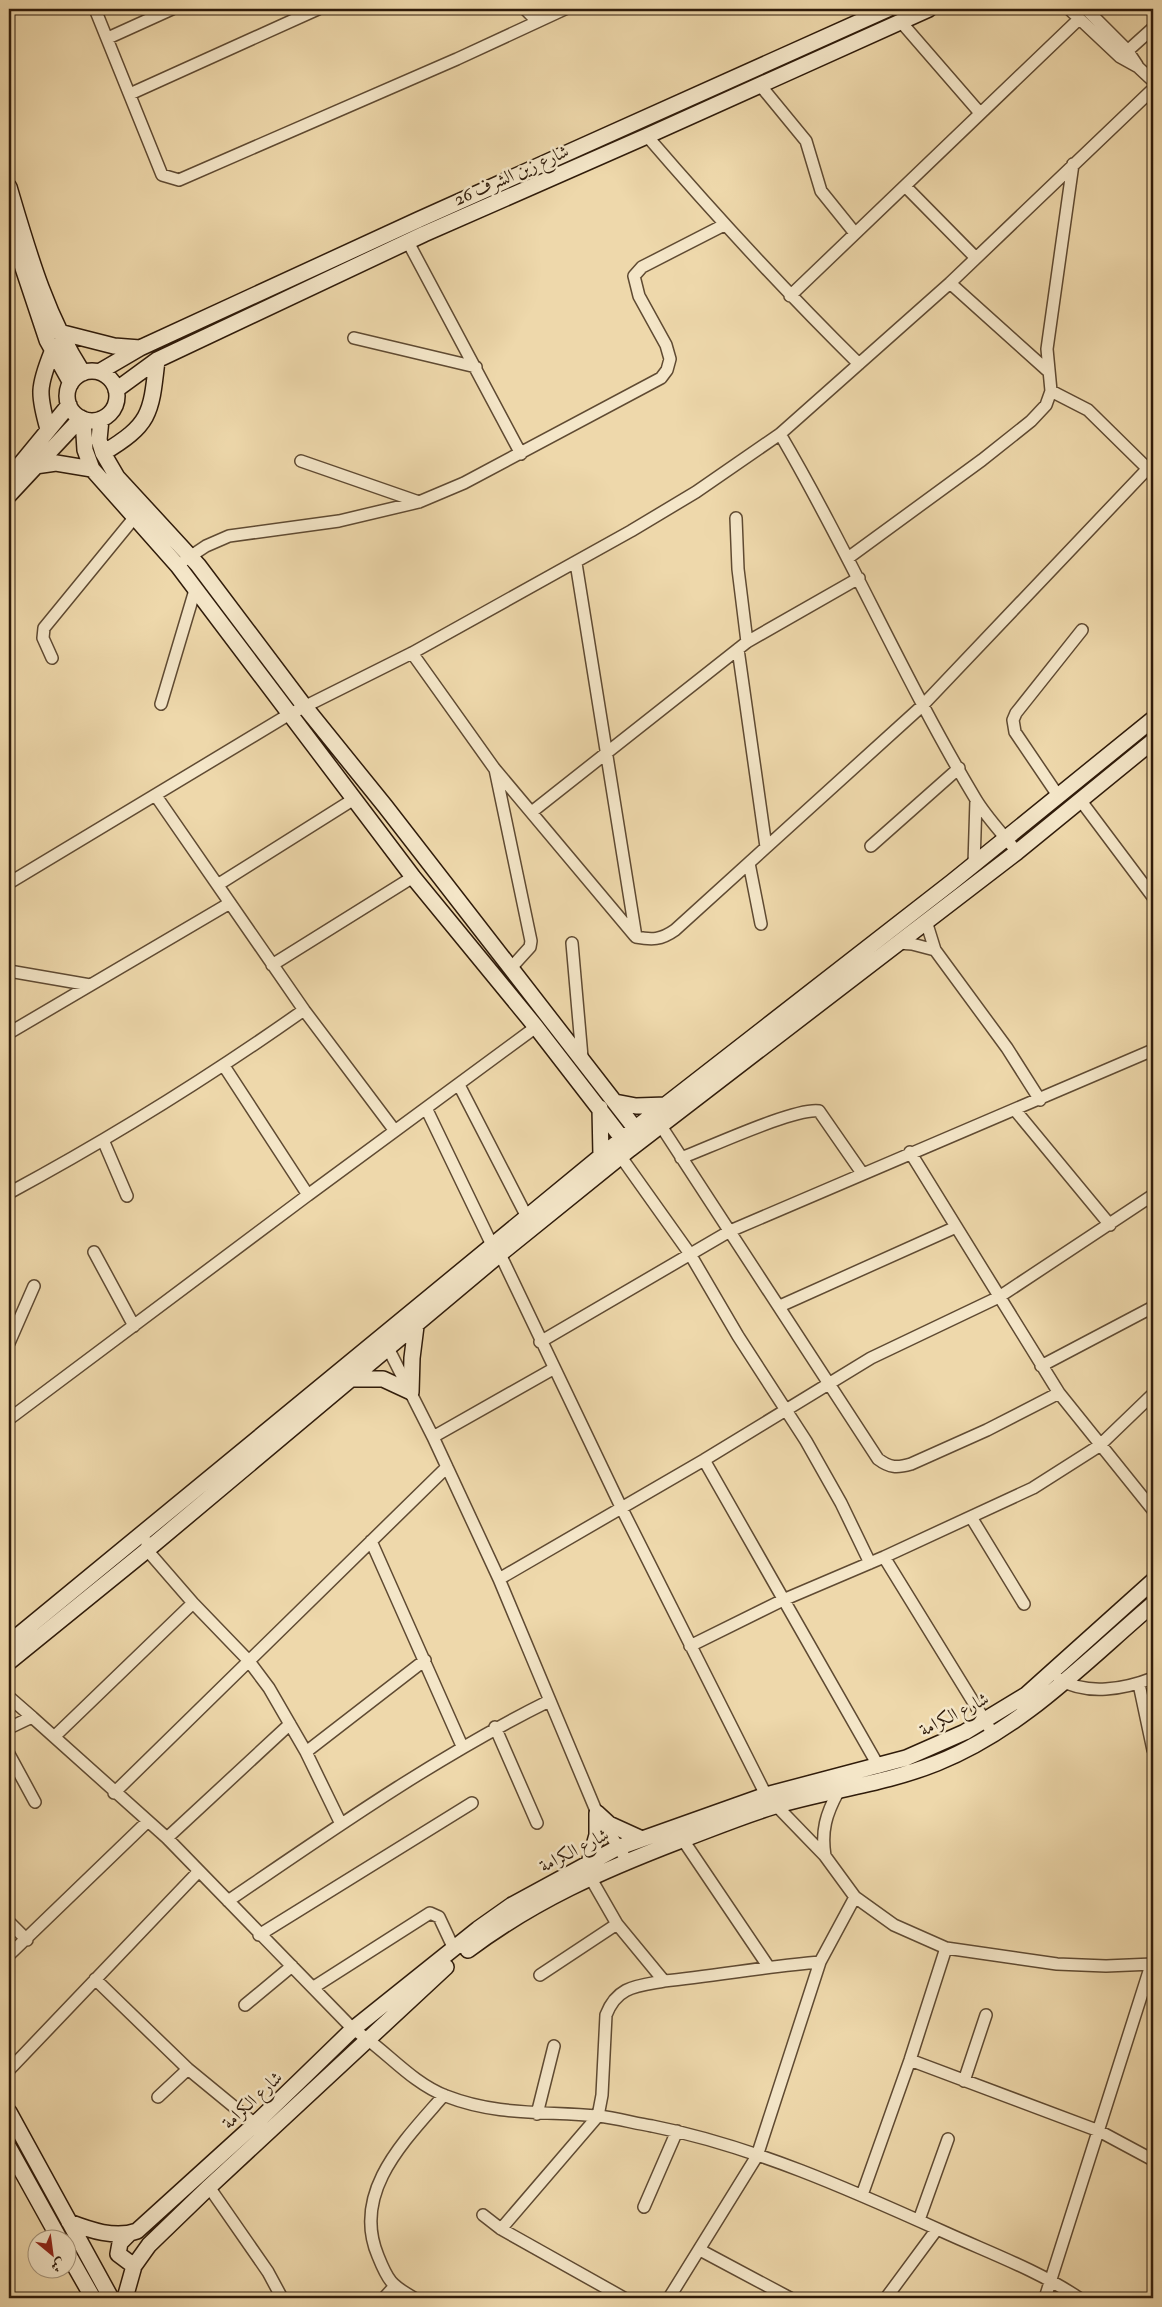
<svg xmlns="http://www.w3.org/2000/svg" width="1162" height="2307" font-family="'IM FELL Double Pica',Amiri,serif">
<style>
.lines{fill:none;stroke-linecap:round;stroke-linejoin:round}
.street-casing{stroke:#5f4a32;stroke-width:14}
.secondary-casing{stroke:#2f1b0a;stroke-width:18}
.street{stroke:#f4e6c8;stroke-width:11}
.secondary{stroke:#f4e6c8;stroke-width:15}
.labels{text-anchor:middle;stroke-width:5;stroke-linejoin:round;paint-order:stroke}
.street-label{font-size:18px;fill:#2f1b0a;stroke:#f4e6c8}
</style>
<rect width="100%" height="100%" fill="#eed8ab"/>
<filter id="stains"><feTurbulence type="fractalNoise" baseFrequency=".004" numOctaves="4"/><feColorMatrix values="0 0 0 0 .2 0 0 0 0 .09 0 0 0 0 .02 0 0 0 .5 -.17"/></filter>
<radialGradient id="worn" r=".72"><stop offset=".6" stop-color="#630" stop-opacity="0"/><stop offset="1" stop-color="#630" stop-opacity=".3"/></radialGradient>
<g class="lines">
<g class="street-casing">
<path id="street" d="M95 9 162 175 179 180 457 59 565 9
M525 9 537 21
M1069 9 1120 57 1138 67 1153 81
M1086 9 1127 50 1137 65
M901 22 980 113
M108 38 172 9
M1123 55 1153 28
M760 85 806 141 821 191 854 232
M130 94 318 9
M647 136C715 215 785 291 859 364
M906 187 976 258
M408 242 521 454
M950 283 1049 372
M790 296 1079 19
M354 338 476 367
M1051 391 1088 410 1148 469
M780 434C850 553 904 680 975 798 986 817 1003 834 1017 852
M301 461 419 502
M736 518 738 569 747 642
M848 558 982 460 1031 421 1046 405 1051 391 1047 349 1073 164
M185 560 206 546 229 536 339 521 419 502 464 483 661 378 667 370 670 359 666 345 639 296 634 276 642 267 724 225
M576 563 636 937C652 940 661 940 675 930L922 706 1153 463
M738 649 766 847
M412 653 494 768 635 936
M52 658 43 638 44 628 134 518
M161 704 195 590
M495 769 531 941 530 947 510 969
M1059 797 1015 732 1013 720 1016 713 1082 630
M1081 801 1153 897
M533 811 747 642 859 578
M871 846 959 768
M749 863 761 924
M974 864 976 800
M9 883 288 715 412 653 631 531 696 492 780 434 950 283 1153 89
M219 884 354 799
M926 921 935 950 1007 1048 1040 1100
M572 943 582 1057
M898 943 912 944 935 950
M272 965 413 877
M9 971 90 985
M304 1010 395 1131
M9 1033 230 903
M459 1085 527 1217
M426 1108 492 1245
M1015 1110 1110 1225
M661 1126 878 1459C890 1468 897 1468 911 1464L987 1430 1059 1393
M103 1140 127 1196
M910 1152 1059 1393 1153 1510
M621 1157 690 1254 738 1336 806 1441 841 1503 870 1563
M681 1158C708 1148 796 1107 819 1111L862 1173
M9 1193C111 1138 209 1077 304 1010L156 796
M308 1195 536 1027
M94 1252 134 1326
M500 1254 621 1507 766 1795 825 1856 855 1897 894 1925 946 1948 1057 1964 1106 1966 1153 1964
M780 1306 956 1227
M385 1342 433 1437 499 1579 597 1813 627 1861
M540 1342 730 1231 1153 1050
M9 1343 34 1286
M1041 1366 1153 1307
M9 1419 308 1195 224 1066
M433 1437 553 1369
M704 1460 879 1767
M971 1517 1024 1604
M371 1541 462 1746
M147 1542V1550L193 1603 248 1660 269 1688 306 1752 341 1824
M884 1557 993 1734
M499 1579 704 1460 871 1358 999 1297 1153 1195
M690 1646 783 1600 884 1557 1033 1488 1099 1446 1153 1394
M1059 1679C1087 1696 1125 1689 1153 1678
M1139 1684 1153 1750
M9 1697 32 1717 9 1728
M32 1717 167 1838 353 2029C385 2049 410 2082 446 2096 497 2116 544 2111 598 2116 616 2118 634 2123 652 2126 753 2146 851 2190 944 2232 990 2253 1037 2270 1079 2298
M495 1727 537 1823
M55 1736 193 1603
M306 1752 425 1660
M9 1754 35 1802
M114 1793 447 1467
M167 1838 290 1724
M683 1840 768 1966
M825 1856C821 1831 826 1814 838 1792
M590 1877 617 1924 664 1981C716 1976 768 1966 820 1962L855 1897
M228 1901C332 1830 436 1757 549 1701
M9 1922 27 1940
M259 1935 472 1803
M9 1955 147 1822
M540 1975 617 1924
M95 1979 188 2069 255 2124
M314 1987 430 1913 439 1917 454 1949
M245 2005 292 1966
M910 2060 1099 2131 1153 2160
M9 2070 199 1871
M964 2081 986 2015
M158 2097 188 2069
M537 2114 554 2046
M209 2187 268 2272 282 2298
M862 2195 910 2060 946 1948
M644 2207 677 2131
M483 2215 501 2229 624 2298
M919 2220 948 2139
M501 2229 598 2116 602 2095 606 2015C617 1986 637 1986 664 1981
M700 2250 790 2298
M384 2298 394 2287
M414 2298C391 2285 388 2281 378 2256 351 2192 405 2140 444 2095
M669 2298 757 2156 820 1962
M886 2298 937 2229
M1045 2298 1151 1965"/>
</g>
<g class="secondary-casing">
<path id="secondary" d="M9 187C28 251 46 316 83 373
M9 226 47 340 71 383
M59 332 114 346 140 348
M67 396a25 25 0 1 1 50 0a25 25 0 1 1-50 0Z
M99 372 140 348 418 220 888 9
M116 390 157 360 424 234 647 136 929 9
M83 419 85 450 92 469 178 566 413 877 536 1027 628 1146
M101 419 99 440 103 453 117 477 198 565 305 707 385 806 641 1136
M48 429C38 394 38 387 52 352
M103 453C151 424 151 414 157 360
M35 466 56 463 92 469
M9 478 69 405
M9 495 81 418
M615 1102 636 1106 667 1105
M600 1108 601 1156
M354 1379H383L411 1392 412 1358 416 1326
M9 1643 623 1138 952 882 1153 719
M9 1662 147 1550 500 1254 630 1149 1017 852 1153 741
M597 1813 609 1824 642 1839
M589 1863 597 1835V1813
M468 1950C535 1900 601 1871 679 1841 711 1829 742 1816 775 1806 828 1790 885 1784 937 1763 1022 1729 1085 1662 1153 1604
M9 2112 111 2298
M9 2148 60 2240
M69 2222C90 2230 115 2239 137 2231L255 2124 353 2029 478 1929 512 1905 617 1848 766 1795 906 1758 965 1732 1026 1695 1153 1581
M129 2234 120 2243 118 2254 134 2266
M68 2254 93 2298
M125 2298 134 2266 149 2245 209 2187 446 1967"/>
</g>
<use href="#street" class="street"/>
<use href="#secondary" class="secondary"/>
</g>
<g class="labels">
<g class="street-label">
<text transform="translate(511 175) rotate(-24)" y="6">شارع زين الشرف 26</text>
<text transform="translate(954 1714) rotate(-27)" y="6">شارع الكرامة</text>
<text transform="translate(574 1850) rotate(-27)" y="6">شارع الكرامة</text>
<text transform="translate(252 2100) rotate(-43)" y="6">شارع الكرامة</text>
</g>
</g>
<rect width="1162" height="2307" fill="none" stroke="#eed8ab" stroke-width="30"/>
<rect x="10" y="10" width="1142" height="2287" fill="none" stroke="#2f1b0a" stroke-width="2.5"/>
<rect x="15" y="15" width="1132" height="2277" fill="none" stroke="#2f1b0a"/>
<g transform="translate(52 2254) rotate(151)"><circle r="24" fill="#f4e6c8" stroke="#a5957c"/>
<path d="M0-4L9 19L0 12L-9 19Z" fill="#8f2418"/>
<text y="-8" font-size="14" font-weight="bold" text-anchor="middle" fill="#2f1b0a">ش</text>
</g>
<rect width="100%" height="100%" filter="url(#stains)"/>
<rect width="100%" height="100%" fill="url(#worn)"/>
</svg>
